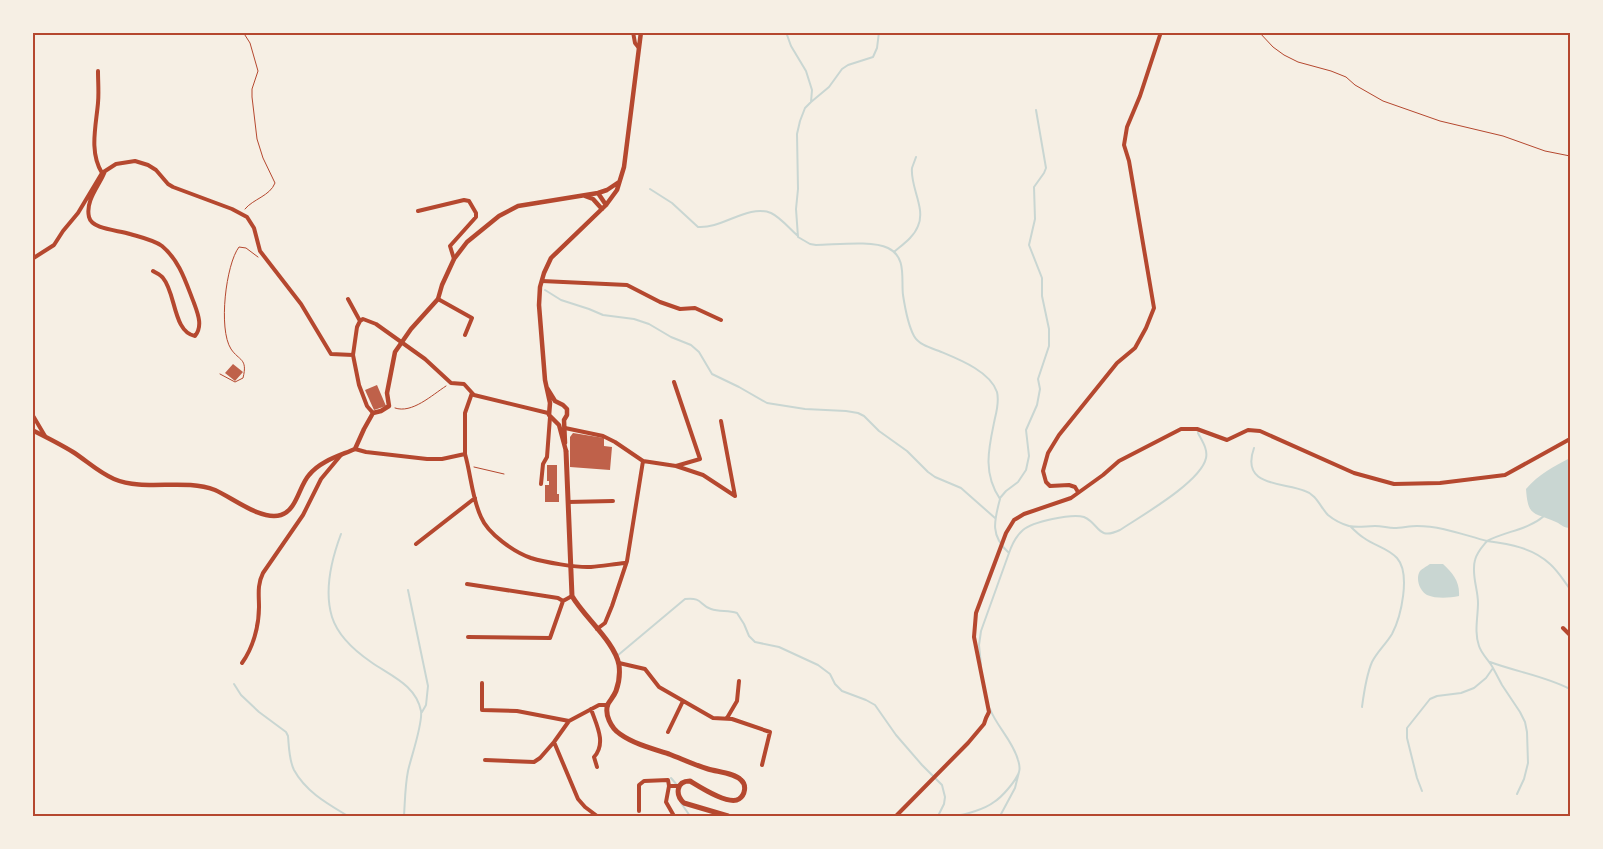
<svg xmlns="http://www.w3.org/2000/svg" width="1603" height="849" font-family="Raleway,sans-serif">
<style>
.water{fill:#c9d6d2}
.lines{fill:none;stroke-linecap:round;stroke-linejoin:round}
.stream{stroke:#c9d6d2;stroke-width:2}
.building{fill:#bf614a}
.path{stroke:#b5482f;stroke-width:1}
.minor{stroke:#b5482f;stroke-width:4}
.tertiary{stroke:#b5482f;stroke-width:4.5}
.secondary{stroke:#b5482f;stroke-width:5}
.neatline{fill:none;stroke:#b5482f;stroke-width:2}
</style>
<rect width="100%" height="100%" fill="#f6efe4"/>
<path class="water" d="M1570 458V528C1564 528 1562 525 1556 522 1533 512 1528 517 1526 489 1539 474 1553 467 1570 458Z
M1430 564H1443C1453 573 1460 582 1459 596 1449 598 1437 599 1427 595 1420 591 1415 579 1420 571 1422 569 1427 566 1430 564Z"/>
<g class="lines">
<path class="stream" d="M786 32 791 46 806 71 812 90 811 102 805 108 800 121 797 134 798 189 796 209 798 237 810 244 816 245C834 245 872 240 888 248 907 257 901 279 903 295 905 308 908 325 914 336 919 345 931 348 939 351 958 359 990 371 997 392 999 400 997 410 995 418 989 447 982 472 1000 499 994 521 990 536 1009 553L981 631 979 645 981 665
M811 102 829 87 842 69 848 65 873 57 877 48 879 32
M650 189 672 203 698 227C722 229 748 204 771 213 780 217 790 229 798 236
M894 252C902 245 914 237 918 226 926 208 910 187 912 168 913 165 915 160 916 157
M545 290 561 300 589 309 603 315 634 319 649 324 671 337 691 345 699 352 712 374 739 387 767 403 805 409 846 411 858 413 864 416 879 431 907 451 928 472 935 477 961 488 995 518
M1254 448C1240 487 1283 482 1305 491 1316 494 1321 508 1328 515 1334 520 1342 524 1349 526 1358 528 1366 526 1375 526 1382 526 1388 528 1394 528 1402 528 1409 526 1417 526 1442 526 1464 535 1487 541 1506 531 1528 530 1544 516
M1000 498 1006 491 1018 482 1026 470 1029 456 1026 430 1037 405 1040 389 1038 379 1049 346V329L1042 296V278L1029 245 1035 219 1034 187 1044 173 1046 168 1036 110
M1350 526C1354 530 1359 535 1364 538 1375 546 1388 548 1397 558 1411 574 1401 617 1392 634 1386 644 1377 652 1372 662 1366 676 1364 692 1362 707
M341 534C332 558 324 591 332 617 338 636 355 651 371 662 391 676 416 685 421 711 423 724 411 757 408 771 405 786 405 801 404 816
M1009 553C1012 544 1016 536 1023 530 1032 522 1072 513 1084 517 1100 524 1097 541 1120 530 1141 516 1201 482 1206 458 1208 449 1202 441 1198 433
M408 590 428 686 426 705 422 712
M617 656 685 599C703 597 699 605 711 609 720 612 728 610 737 613L744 624 749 636 755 642 779 647 818 665 830 674 835 684 842 691 866 700 875 705 896 735 922 765 942 785 945 797 944 804 938 816
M1490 662C1517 672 1545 676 1570 689
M1493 668 1502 685 1520 712 1525 722 1527 732 1528 763 1524 779 1517 794
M234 684 241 695 259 712 286 732 288 736C289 747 289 760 294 770 306 792 328 804 348 816
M671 778 677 785
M1422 791 1417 778 1407 738V728L1430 699 1437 696 1461 693 1474 688 1486 678 1493 668C1489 660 1482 655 1479 646 1474 632 1478 617 1478 603 1478 589 1471 574 1475 560 1477 552 1482 547 1487 541 1510 544 1533 548 1550 564 1558 571 1564 581 1570 589
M681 803 690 816
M954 816C965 815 985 809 994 802 1002 797 1016 781 1019 772 1020 769 1019 763 1018 760 1013 741 997 727 990 709
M1000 816 1015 788 1019 772"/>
</g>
<path class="building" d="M233 364 243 372 235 381 225 373Z
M377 385 386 406 374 410 365 390Z
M573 433 604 438V446L612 447 610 470 570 467V437Z
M547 465H557V494H559V502H545V485H549V481H547Z"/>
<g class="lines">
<path class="path" d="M243 32 250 43 258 71 252 89V97L257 139 263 158 275 183C270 196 253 199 245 209
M1259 32 1273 47 1284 55 1298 62 1331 71 1346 77 1355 85 1383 101 1440 121 1503 136 1545 151 1570 156
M220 374 235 382 243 378C248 358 239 361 231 349 218 329 226 264 239 247L246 248 258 257
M395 408C412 414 432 395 446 386
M474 467 504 474"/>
<path class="minor" d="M633 32 635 43 639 48
M98 71C98 82 99 93 98 103 96 126 89 152 102 173
M105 171C100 185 85 200 89 217 92 230 119 230 130 234 140 237 154 240 162 246 180 261 186 283 194 303 198 314 203 326 195 336 173 332 176 293 163 278 161 275 156 273 153 271
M418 211 464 200 469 201 476 213V217L450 246 454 259
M32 259 54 245 63 231 78 213 102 173 116 164 135 161 148 165 156 170 168 184 173 187 232 209 247 217 254 228 260 251 301 304 331 354 353 355
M542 281 627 285 660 302 680 309 695 308 721 320
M348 299 360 321
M438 299 472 318 465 335
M674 382 700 459 676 466
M373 413 367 406 359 385 353 355 357 327 360 321 363 319 376 324 425 359 451 383 464 384 474 395 548 413
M32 414 45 436
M721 421 735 496
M565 428 603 436 615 442 643 461 676 466 703 475 735 496
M355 449 366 452 427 459H442L465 454C471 475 472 498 481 517 488 534 514 552 531 558 544 562 577 568 591 567 603 566 614 564 625 563
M465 454V413L472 393
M541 484 543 464 547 457 550 417
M1078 492 1075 487 1069 485 1050 486 1046 482 1043 471 1048 453 1059 435 1117 363 1135 348 1146 328 1154 308 1129 161 1124 145 1127 127 1140 96 1161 32
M568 502 613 501
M416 544 475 498
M467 584 558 598 563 601
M1563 628 1570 635
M597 629 605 623 612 606 627 561 643 461
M468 637 550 638 563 601 572 596
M242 663C253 648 259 626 259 607 259 595 257 585 263 573L303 515 321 479 341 455
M619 663 645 669 659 687 713 718 732 719 770 732 762 765
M482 683V710L517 711 569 721
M591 709C596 724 607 743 594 757L597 767
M727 718 737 701 739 681
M668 732 683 701
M554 742 578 799 585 807 597 816
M485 760 534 762 540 758 554 742 569 721 599 705H607
M639 811V785L644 781 668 780 669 786
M674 816 666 802 669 786H679
M896 816 968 743 984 724 986 718 989 712 974 637 976 613 1006 533 1014 520 1024 514 1071 498 1103 475 1119 461 1181 429H1197L1227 440 1248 430 1260 431 1354 473 1394 484 1440 483 1505 475 1570 439"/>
<path class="tertiary" d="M598 193 606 205
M585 196 593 199 602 209
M547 388 555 401 563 405 567 409V415L564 420 565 443
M32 430C46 437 60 444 73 452 87 461 98 472 114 479 145 492 183 478 215 490 233 498 261 521 281 515 297 510 299 486 309 475 320 461 339 456 355 449L364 429 373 413 381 411 389 406 387 393 395 352 411 329 438 299 442 285 454 259 467 242 499 216 518 206 598 193 607 190 619 182
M566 451 559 425 549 415 550 403 545 380 539 305 540 287 544 273 551 258 606 205 617 190 624 167 641 32"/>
<path class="secondary" d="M566 451 572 596C584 617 615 642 619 665 620 673 619 683 616 691 614 696 611 699 608 704 604 714 611 728 620 734 634 744 653 749 669 754 682 759 695 765 708 769 718 772 734 773 741 780 747 785 745 795 739 799 729 806 700 787 690 781 676 781 675 795 684 803L728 816"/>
</g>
<rect width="1603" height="849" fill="none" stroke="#f6efe4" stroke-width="68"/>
<rect x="34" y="34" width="1535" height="781" class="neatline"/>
</svg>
